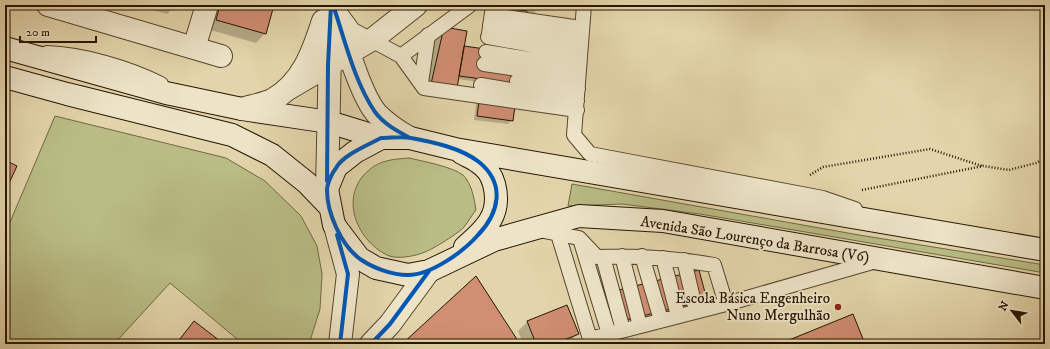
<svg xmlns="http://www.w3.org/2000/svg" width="1050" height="349" font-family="'IM FELL DW Pica',serif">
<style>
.green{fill:#b9bc85;stroke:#706842}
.shadow{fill:#0003}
.building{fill:#d08e73;stroke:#261500}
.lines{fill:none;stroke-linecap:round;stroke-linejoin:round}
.service-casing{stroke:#55452b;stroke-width:16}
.minor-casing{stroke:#55452b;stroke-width:24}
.tertiary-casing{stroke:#55452b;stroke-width:24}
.secondary-casing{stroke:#261500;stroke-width:24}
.path{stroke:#261500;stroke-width:2.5;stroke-dasharray:1 2;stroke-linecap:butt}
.service{stroke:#ede4c8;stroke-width:14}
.minor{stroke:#ede4c8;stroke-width:22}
.tertiary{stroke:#ede4c8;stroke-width:22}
.secondary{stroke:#ede4c8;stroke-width:22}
.cycleway-casing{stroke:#ede4c8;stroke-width:6}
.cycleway{stroke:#0057b8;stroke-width:4}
.poi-dot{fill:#8f2418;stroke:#ede4c8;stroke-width:1.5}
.labels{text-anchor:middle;stroke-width:3.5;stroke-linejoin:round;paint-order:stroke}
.street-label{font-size:15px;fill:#261500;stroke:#ede4c8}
.poi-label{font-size:15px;fill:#261500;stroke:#ede4c8;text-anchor:end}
</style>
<rect width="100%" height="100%" fill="#e3d5ab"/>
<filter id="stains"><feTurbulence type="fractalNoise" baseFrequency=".005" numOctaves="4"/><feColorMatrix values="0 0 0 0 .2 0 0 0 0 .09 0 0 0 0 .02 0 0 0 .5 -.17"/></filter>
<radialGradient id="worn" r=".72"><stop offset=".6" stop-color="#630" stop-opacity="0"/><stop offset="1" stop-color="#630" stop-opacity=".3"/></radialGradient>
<path class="green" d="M55 116 226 158 265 181 301 216 317 246 322 274 320 309 309 344H243L170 283 114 344H5V234Z
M409 158C422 161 453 167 463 175 472 184 474 198 476 210 472 215 468 222 464 227 459 233 433 249 425 252 416 256 396 260 387 255 355 239 339 195 369 170 380 160 395 159 409 158Z
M572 184 859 235 1045 265V273L700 214 622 204 568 206Z"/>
<path class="shadow" d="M134 5H176L167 14Z
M213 5H273L265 33 256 43 207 29Z
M494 5H539L538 9 528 19 525 18 512 120 508 124 474 120 479 82 458 79 422 93 435 38 444 29 463 47 483 49 490 12Z
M607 293 706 300 702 303 611 326 604 297Z
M194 322 222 344H175Z
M527 322 578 334 567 344H523L518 331Z
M1013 341 1014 344H1006Z"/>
<path class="building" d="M220 5H274L266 34 216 20Z
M509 5H540L539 10Z
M494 7 527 11 513 121 477 116 482 79 459 76 464 46 485 49Z
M444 27 467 31 457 88 431 84Z
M5 160 17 166 5 192Z
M699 270 707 300 614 323 607 293Z
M476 276 520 344H402Z
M567 305 579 334 554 344H536L527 321Z
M853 314 865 344H791L789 340Z
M194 321 224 344H176Z"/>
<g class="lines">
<g class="service-casing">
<path id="service" d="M584 5 574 135 590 154 823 198 855 209
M342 15 353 30 401 56 424 88 577 110
M492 15 581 28
M490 25 581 41
M489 34 493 5
M488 37 580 54
M486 52 579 67
M47 53C82 54 130 68 161 84
M401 56 470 5
M484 64 578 78
M517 81 578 89
M421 83 428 35
M481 85 577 101
M539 230 579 238 597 257C636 255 675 258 714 265L726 304 876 261
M558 234 590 339 726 304
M581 242 609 334
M622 256 640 326
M642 256 661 320
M603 257 623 330
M663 258 678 316
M684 260 696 311"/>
</g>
<g class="minor-casing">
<path id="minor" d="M48 5 221 56
M335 10C344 36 360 95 377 114 387 124 397 131 410 138
M194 48 207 5
M288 89 373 39 416 5
M242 109C252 106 263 104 272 100 302 84 313 52 323 21
M327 189 331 5"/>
</g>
<g class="tertiary-casing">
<path id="tertiary" d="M335 226 348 274 340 344
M371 344 390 324 429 271"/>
</g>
<g class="secondary-casing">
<path id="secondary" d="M5 48 166 93 242 109 329 122 381 138H410L455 149 1045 250
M5 77 67 94 232 135 272 155 307 183 330 207
M381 138 355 152 336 167 327 189 334 225 359 258 376 268 408 275 429 271 494 240 579 216 663 221 1045 288
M462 153C467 156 473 158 478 162 486 167 492 176 494 184 502 214 486 229 465 247"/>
</g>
<path class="path" d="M810 175 823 167 930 149 982 166
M862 190 983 166 1009 170 1036 163 1045 158"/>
<use href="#service" class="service"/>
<use href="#minor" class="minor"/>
<use href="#tertiary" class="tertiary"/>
<use href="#secondary" class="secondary"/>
<g class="cycleway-casing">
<path id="cycleway" d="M333 5C345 40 354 81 375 112 384 124 397 131 410 138
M381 138C391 138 402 136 411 138 433 142 461 148 479 162 506 184 499 213 478 235 463 252 431 275 408 275 392 275 373 268 360 259 341 245 327 213 327 190 327 184 332 173 336 168 343 155 368 145 381 138Z
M327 181 328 65 331 5
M337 235 348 274 340 344
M371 344 390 324 429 271"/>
</g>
<use href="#cycleway" class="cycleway"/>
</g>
<circle class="poi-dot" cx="838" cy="307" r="4"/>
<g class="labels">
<g class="street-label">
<text transform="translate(755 239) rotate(9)" y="5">Avenida São Lourenço da Barrosa (V6)</text>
</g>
<g class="poi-label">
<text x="830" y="303">Escola Básica Engenheiro<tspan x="830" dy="17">Nuno Mergulhão</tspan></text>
</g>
</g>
<rect width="1050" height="349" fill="none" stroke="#e3d5ab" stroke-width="20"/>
<rect x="6" y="6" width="1038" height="337" fill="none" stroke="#261500" stroke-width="2"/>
<rect x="10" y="10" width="1030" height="329" fill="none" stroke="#261500"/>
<g transform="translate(1012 311) rotate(301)" stroke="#ede4c8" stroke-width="3" paint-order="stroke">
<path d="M0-3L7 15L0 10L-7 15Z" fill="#261500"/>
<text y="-6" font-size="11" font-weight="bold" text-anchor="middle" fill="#261500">N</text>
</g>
<path d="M20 36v6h76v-6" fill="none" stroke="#261500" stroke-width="2"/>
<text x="26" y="36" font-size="12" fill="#261500" stroke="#ede4c8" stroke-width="3" paint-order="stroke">20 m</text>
<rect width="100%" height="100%" filter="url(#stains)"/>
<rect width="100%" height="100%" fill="url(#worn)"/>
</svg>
